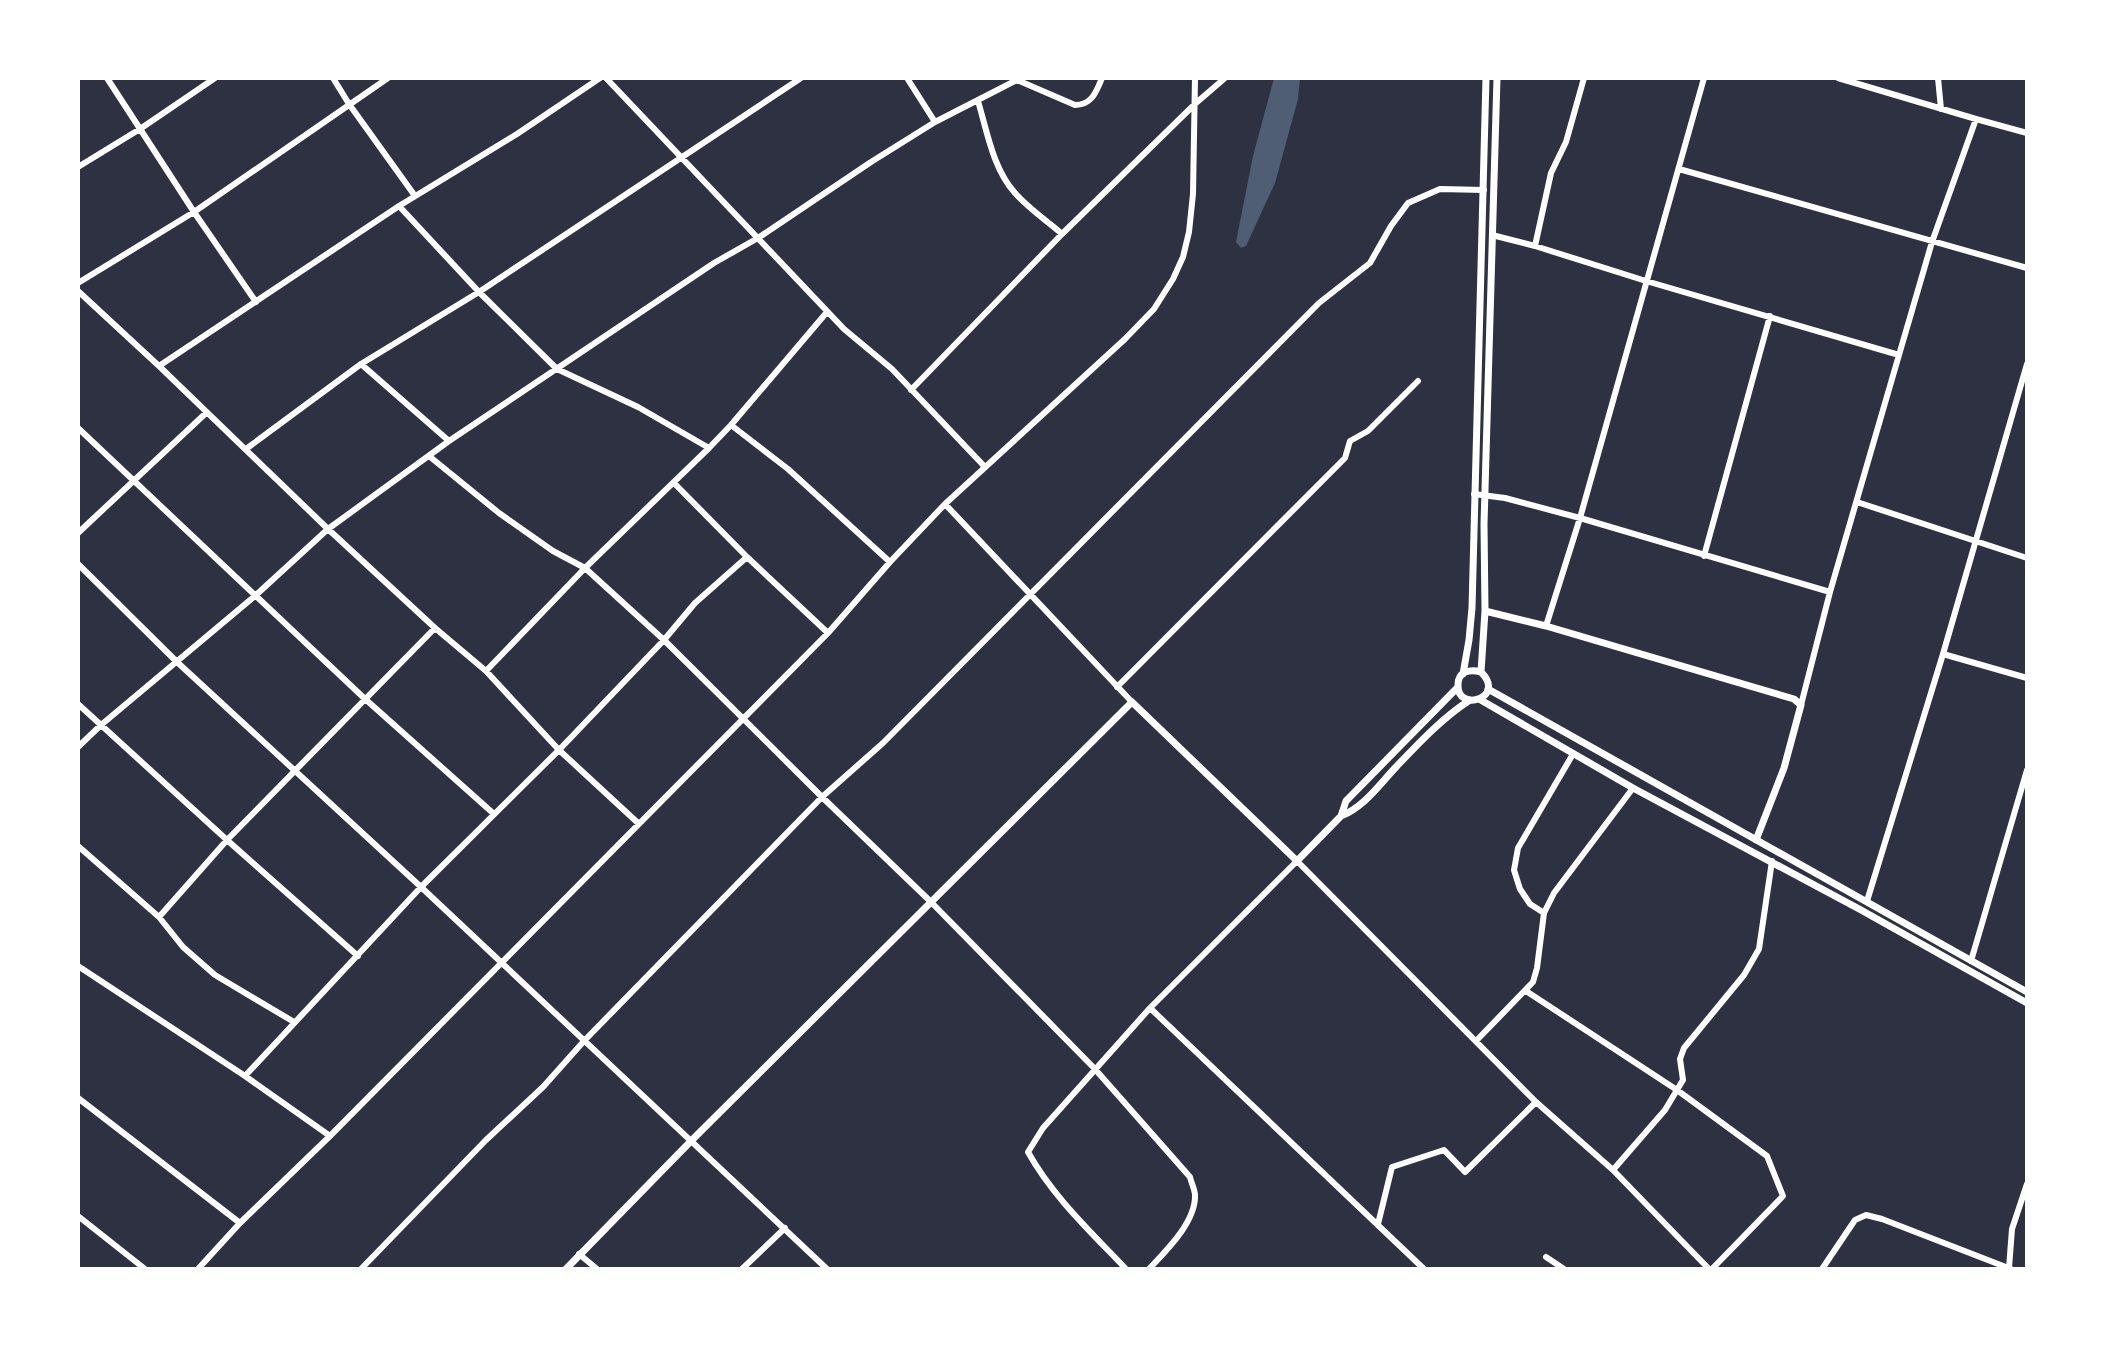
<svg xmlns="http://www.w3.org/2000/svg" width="2105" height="1347" font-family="Raleway,sans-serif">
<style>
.water{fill:#4f5d75}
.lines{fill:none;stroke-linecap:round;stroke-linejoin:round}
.minor{stroke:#fff;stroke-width:6}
.tertiary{stroke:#fff;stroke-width:7}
</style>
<rect width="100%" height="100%" fill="#2d3142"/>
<path class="water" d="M1274 78H1300L1298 99 1275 183 1246 246 1241 248 1236 242 1253 156Z"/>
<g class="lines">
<path class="minor" d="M107 78 194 212 256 302
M333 78 349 104 415 196
M606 78 844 329 892 369 985 467
M907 78 935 122
M1938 78 1941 109
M978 101C987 131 993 169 1015 193 1028 208 1047 221 1062 234
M1976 119 2027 133
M78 167 140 129 215 78
M1679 169 2027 268
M399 206 479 292 557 369 638 407 709 448 731 425 827 312
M1492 235 1535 246 1646 281 1899 355
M1535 246 1551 173 1566 142 1584 78
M78 283 194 212 388 78
M78 291 159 366 328 529 435 628 486 671 559 750 638 823
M361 364 449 441
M159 366 399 206 517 134 600 78
M911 390 1062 234 1196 103 1225 78
M731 425 788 469 890 562
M78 428 364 698 494 814
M246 449 361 364 479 292 801 78
M429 456 499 513 553 551 585 568 664 640 822 797 930 901 1094 1068 1190 1177C1191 1182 1195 1190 1195 1195 1196 1222 1166 1251 1149 1269
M674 483 747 557
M1474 494 1505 498 1580 518 1830 592
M1857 502 2027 558
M945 504 1132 702
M78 533 206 413
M1704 556 1770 316
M78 564 177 662 421 887 827 1269
M1546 626 1580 518 1704 78
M1943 654 2027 678
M486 671 585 568 709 448
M1117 687 1345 458 1350 441 1368 431 1418 381
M78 704 227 840 358 956
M1801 705 1830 592 1899 355 1932 242 1976 119 1838 78
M78 747 101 725 256 595 328 529 449 441 714 263 758 238 871 162 935 122 1017 80 1075 105C1092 105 1096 92 1102 78
M78 846 159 917 183 947 215 975 294 1022
M1867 901 1943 654 2027 364
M1544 913 1530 904 1520 889 1514 870 1518 848 1573 754
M159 917 227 840 435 628
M1971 961 2027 770
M78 966 245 1076 330 1136
M1526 991 1677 1090 1767 1156 1783 1196 1712 1269
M1150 1008 1424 1269
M1476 1041 1533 982 1537 968 1544 913 1554 893 1633 788
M245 1076 421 887 559 750 664 640 695 603 747 557 828 633
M78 1098 240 1223
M1613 1170 1665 1110 1683 1080 1680 1059 1684 1048 1744 975 1759 949 1772 861
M78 1216 145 1269
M1378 1224 1392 1167 1444 1150 1465 1172 1536 1102
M579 1254 597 1269
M1546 1257 1564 1269
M2009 1268 2012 1229 2027 1184
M198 1269 240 1223 330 1136 828 633 890 562 945 504 1125 339 1154 309 1173 279 1183 257 1189 232 1193 194 1195 78
M361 1269 486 1140 543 1087 584 1041 822 797 883 743 1319 303 1370 263 1391 226 1408 203 1440 189 1484 190
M742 1269 785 1228
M1126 1269C1091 1232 1053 1197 1028 1152L1043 1128 1150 1008 1297 861 1536 1102 1613 1170 1709 1269
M1822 1269 1855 1220 1866 1215 1882 1219 2011 1269"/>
<path class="tertiary" d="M1485 611 1546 626 1794 699 1801 705 1784 768 1756 840
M1481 672C1470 669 1458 671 1458 685 1457 713 1507 698 1481 672L1485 611 1484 524 1497 78
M1463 674 1469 640 1472 608 1486 78
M1488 689 2027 992
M1479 699 1633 788 1861 910 2027 1003
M1341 816C1364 807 1379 785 1396 767 1418 744 1442 718 1470 700
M566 1269 690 1142 1132 702 1297 861 1341 816 1346 801 1458 687"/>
</g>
<rect width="2105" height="1347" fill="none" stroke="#ffffff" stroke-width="160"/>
</svg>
